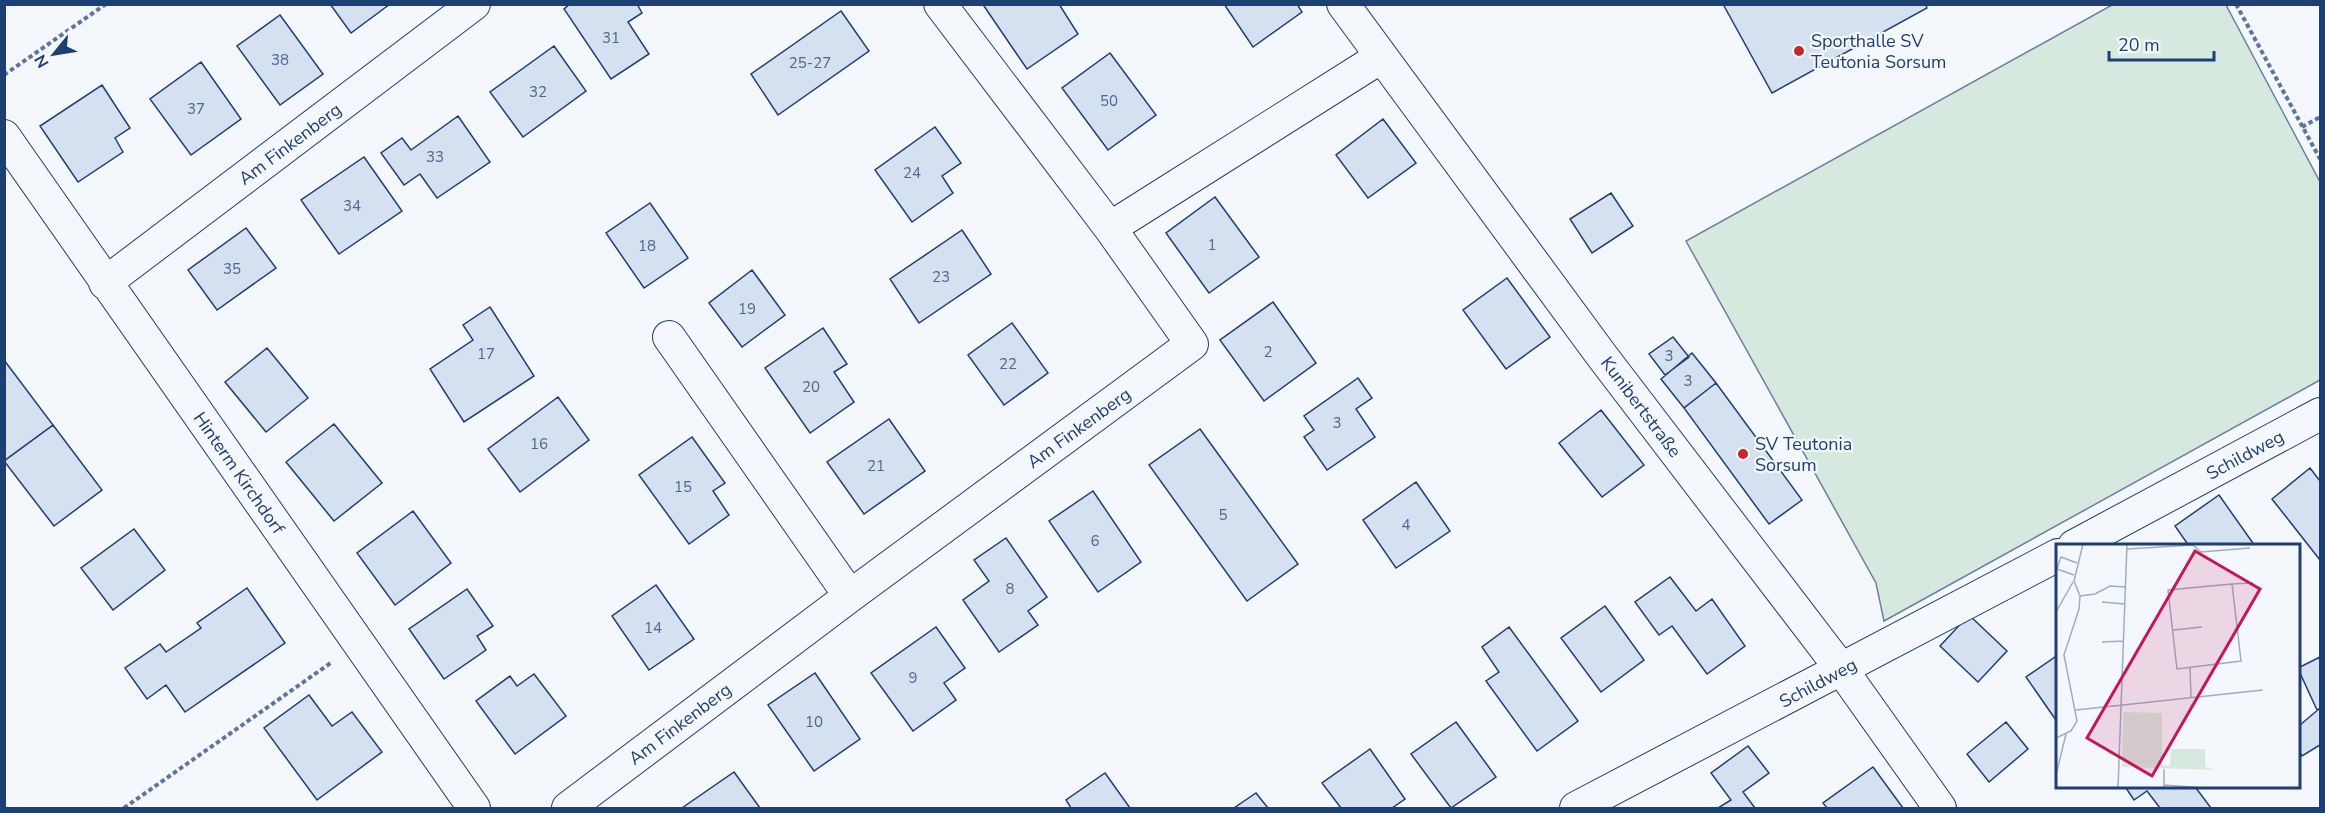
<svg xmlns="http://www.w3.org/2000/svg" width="2325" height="813" font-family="'Nunito Sans',sans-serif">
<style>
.green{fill:#d7e8df;stroke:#687fa3;stroke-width:1.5}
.building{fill:#d5e0f0;stroke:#1d3f73;stroke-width:1.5}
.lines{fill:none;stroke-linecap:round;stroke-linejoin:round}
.minor-casing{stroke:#1d3f73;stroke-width:34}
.path{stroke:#5e769c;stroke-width:4;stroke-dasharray:4.5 3;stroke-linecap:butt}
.minor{stroke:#f4f7fb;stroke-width:32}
.poi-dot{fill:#c62828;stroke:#f4f7fb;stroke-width:2}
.labels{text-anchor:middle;stroke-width:4.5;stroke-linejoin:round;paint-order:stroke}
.number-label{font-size:15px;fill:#4b6792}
.poi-label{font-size:18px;fill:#1d3f73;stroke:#f4f7fb;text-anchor:start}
.street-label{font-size:18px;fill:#1d3f73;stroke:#f4f7fb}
.inset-road{fill:none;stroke:#9eadc5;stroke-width:1.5}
.view{fill:#c2185b;fill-opacity:0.15;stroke:#c2185b;stroke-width:3}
.inset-edge{fill:none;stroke:#1d3f73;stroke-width:3}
</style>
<rect width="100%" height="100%" fill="#f4f7fb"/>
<path class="green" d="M2112 5H2226L2320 182V380L1884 621 1876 583 1686 241Z"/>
<path class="building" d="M330 4H390L351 33Z
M570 4H637L642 13 628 22 649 54 611 79 564 9Z
M986 4H1059L1078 34 1027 69 984 6Z
M1224 4H1297L1302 12 1253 47Z
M1723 4H1925L1927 8 1772 93Z
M841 11 869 51 778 115 751 74Z
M280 15 323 74 280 105 237 46Z
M554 46 586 91 523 137 490 92Z
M1110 53 1156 115 1108 150 1062 88Z
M201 62 241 119 191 155 150 99Z
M102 85 130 128 115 138 123 152 78 182 40 126Z
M458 116 490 162 437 198 420 174 404 185 381 153 402 138 411 150Z
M1383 119 1416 163 1368 198 1336 155Z
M935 127 961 163 942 176 953 193 912 222 875 170Z
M364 157 402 211 339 254 301 200Z
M1611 193 1633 226 1592 253 1570 219Z
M1215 197 1259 257 1209 293 1166 233Z
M650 203 688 258 644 288 606 233Z
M246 228 276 268 217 310 188 270Z
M962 230 991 274 919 323 890 279Z
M752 270 785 315 742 347 709 303Z
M1507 278 1550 337 1506 369 1463 310Z
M1273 302 1316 363 1264 401 1220 340Z
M490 307 534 376 464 422 430 369 473 340 463 325Z
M1012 323 1048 373 1004 405 968 355Z
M823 328 847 364 834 372 854 402 810 433 765 368Z
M1673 337 1689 357 1665 375 1649 354Z
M267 348 308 398 266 432 225 382Z
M1692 353 1716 383 1684 408 1661 379Z
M4 360 53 425 4 461Z
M1358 378 1372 398 1356 409 1375 437 1327 470 1304 437 1314 430 1304 416Z
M1716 383 1802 500 1769 524 1684 408Z
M558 397 589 440 520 492 488 449Z
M1601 410 1644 465 1602 497 1559 443Z
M889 419 925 471 864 514 827 462Z
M334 424 382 483 334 521 286 462Z
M53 425 102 490 54 526 4 461Z
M1200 429 1298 564 1247 601 1149 465Z
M692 437 725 483 713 491 729 515 689 544 639 475Z
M2310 468 2320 481V560L2272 499Z
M1416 482 1450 531 1396 568 1363 520Z
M1093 491 1141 562 1098 592 1049 521Z
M2219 495 2255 546H2189L2175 526Z
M413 511 451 563 395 605 357 553Z
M134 529 165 570 113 610 81 568Z
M1006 538 1047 597 1028 611 1038 625 999 652 963 600 989 581 974 560Z
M1670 577 1696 611 1712 599 1745 646 1707 674 1672 626 1659 635 1635 602Z
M656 585 694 639 649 670 612 616Z
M247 588 285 643 185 712 166 685 147 699 125 668 160 644 166 652 201 628 197 623Z
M467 589 493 626 477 636 486 650 444 679 409 629Z
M1605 606 1644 660 1601 692 1561 638Z
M1969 615 2007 651 1978 682 1940 646Z
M936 627 965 668 944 683 956 700 913 731 871 673Z
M1509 627 1578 721 1537 751 1486 681 1499 672 1482 647Z
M2058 655V723L2026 677Z
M2320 657V708L2317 710 2300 673V667Z
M815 673 860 739 814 771 768 705Z
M534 674 566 716 515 754 476 701 510 676 517 686Z
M309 695 332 726 352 712 382 752 317 800 264 728Z
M2320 708V745L2302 756 2300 752V725Z
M1456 722 1496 777 1451 808 1411 754Z
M2006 722 2028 749 1989 782 1967 754Z
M1748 746 1769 773 1743 792 1755 808H1718L1731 800 1711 773Z
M1370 749 1405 799 1392 808H1341L1322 783Z
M1873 767 1903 808H1827L1823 803Z
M734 772 760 808H682Z
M1105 773 1130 808H1071L1066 800Z
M2126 788H2196L2211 808H2160L2147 791 2134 800Z
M1256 793 1268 808H1234Z"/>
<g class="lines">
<g class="minor-casing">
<path id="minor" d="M1343 4 1602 356 1842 670 1940 808
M4 136 474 808
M1110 228 1381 57
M105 283 474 4
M669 337 850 596
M2074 546 2320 414
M568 808 850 596 1192 344 1110 228 940 4
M1576 808 2058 555"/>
</g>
<path class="path" d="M2236 4 2320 159
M4 75 106 4
M2302 127 2320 117
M124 808 332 662"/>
<use href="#minor" class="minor"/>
</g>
<g class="poi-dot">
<circle cx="1799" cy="51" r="6"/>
<circle cx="1743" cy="454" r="6"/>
</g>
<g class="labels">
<g class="number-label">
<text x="611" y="43">31</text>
<text x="280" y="65">38</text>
<text x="810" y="68">25-27</text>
<text x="538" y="97">32</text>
<text x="1109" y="106">50</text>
<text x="196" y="114">37</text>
<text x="435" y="162">33</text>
<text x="912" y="178">24</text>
<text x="352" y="211">34</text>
<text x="1212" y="250">1</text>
<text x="647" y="251">18</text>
<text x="232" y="274">35</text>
<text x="941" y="282">23</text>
<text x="747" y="314">19</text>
<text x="1268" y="357">2</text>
<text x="486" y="359">17</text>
<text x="1669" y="361">3</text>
<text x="1008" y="369">22</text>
<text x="1688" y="386">3</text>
<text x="811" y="392">20</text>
<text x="1337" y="428">3</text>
<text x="539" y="449">16</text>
<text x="876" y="471">21</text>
<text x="683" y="492">15</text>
<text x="1223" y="520">5</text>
<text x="1406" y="530">4</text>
<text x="1095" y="546">6</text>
<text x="1010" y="594">8</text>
<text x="653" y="633">14</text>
<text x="913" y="683">9</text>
<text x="814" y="727">10</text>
</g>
<g class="poi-label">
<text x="1811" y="47">Sporthalle SV<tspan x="1811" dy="21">Teutonia Sorsum</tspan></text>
<text x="1755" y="450">SV Teutonia<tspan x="1755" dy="21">Sorsum</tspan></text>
</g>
<g class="street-label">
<text transform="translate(290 144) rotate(-37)" y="6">Am Finkenberg</text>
<text transform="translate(1641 407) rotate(53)" y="6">Kunibertstraße</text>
<text transform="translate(1079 428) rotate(-36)" y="6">Am Finkenberg</text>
<text transform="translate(2245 455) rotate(-28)" y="6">Schildweg</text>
<text transform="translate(239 473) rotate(55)" y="6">Hinterm Kirchdorf</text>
<text transform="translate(1818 683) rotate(-28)" y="6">Schildweg</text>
<text transform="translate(680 724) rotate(-37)" y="6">Am Finkenberg</text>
</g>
</g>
<g transform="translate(2056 544)">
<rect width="244" height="244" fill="#f4f7fb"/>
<path d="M67 168 106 169V221L114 222 115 205H149V223L161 226 66 223Z" fill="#d7e8df"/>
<path class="inset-road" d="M71 5 137 1 145 8 194 4M18 31 1 25 5 13 21 19M176 40 185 117 121 125 112 46 176 40 195 39H197M24 52 39 50 54 42 70 43M46 58 69 60M0 68 17 38M117 86 146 83M46 98 68 97M134 124 135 153M20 166 207 146M0 194 15 187 21 177 8 111 23 65 24 52 18 37 27 0M0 231 10 190M108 241 149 244M62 244 71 0M108 244V225"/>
<path class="view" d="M139 7 204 45 96 232 31 194Z"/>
<rect width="244" height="244" class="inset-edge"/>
</g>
<rect width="2325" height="813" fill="none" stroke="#1d3f73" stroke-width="12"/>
<g transform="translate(54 54) rotate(240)" stroke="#f4f7fb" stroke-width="4.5" paint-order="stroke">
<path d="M0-4.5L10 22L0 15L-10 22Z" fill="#1d3f73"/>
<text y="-9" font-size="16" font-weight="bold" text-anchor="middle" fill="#1d3f73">N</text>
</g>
<path d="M2109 51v9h105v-9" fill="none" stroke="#1d3f73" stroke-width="3"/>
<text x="2118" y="51" font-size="18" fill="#1d3f73" stroke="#f4f7fb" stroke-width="4.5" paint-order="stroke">20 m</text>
</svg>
